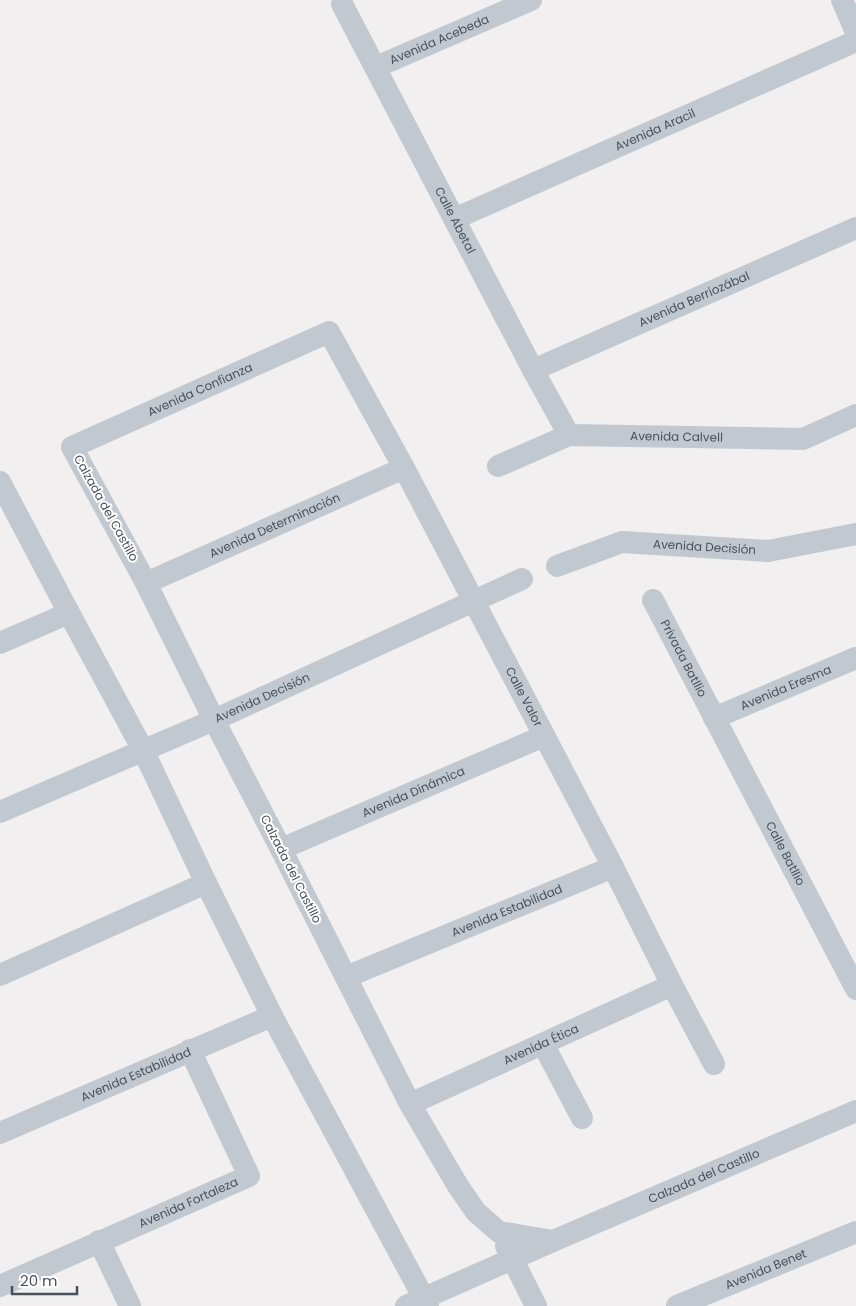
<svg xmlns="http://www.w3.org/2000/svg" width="856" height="1306" font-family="Poppins,sans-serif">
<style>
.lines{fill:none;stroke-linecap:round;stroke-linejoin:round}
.minor{stroke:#c1c8cf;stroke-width:22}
.labels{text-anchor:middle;stroke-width:4;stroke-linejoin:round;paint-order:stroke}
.street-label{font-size:12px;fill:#49505a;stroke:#fff}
</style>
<rect width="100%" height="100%" fill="#f1efef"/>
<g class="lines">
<g class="minor">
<path d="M842 0 856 32"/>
<path id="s1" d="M342 4 533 370 569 435"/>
<path id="s2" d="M376 67 531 0"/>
<path id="s3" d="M454 219 856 41"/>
<path id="s4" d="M533 370 856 228"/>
<path id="s5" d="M498 466 569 435 803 439 856 415"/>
<path d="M0 482 69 613 143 750 206 883 272 1016 428 1306"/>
<path id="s6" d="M557 566 622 542 768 551 856 534"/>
<path id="s7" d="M146 583 404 468"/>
<path id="s8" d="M653 600 856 989"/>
<path d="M0 643 69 613"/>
<path id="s9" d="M714 718 856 658"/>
<path id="s10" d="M0 812 214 720 522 579"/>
<path id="s11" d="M281 849 544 736"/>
<path d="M0 975 206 883"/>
<path id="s12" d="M346 977 613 867"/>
<path d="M543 1044 582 1118"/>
<path id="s13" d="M410 1104 672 985"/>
<path id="s14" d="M0 1133 272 1016"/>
<path d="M99 1241 130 1306"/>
<path id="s15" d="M553 1241 499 1232 476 1212 458 1186 410 1104 281 849 214 720 146 583 72 447 329 332 404 468 613 867 672 985 714 1064"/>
<path d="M506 1246 536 1306"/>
<path id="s16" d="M0 1286 249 1176 190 1050"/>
<path id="s17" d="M406 1306 553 1241 856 1111"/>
<path id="s18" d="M677 1306 856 1232"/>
</g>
</g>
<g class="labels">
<g class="street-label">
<text dy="4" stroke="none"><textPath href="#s2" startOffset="69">Avenida Acebeda</textPath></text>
<text dy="4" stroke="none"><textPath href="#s3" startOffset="220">Avenida Aracil</textPath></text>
<text dy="4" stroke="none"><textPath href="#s1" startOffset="244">Calle Abetal</textPath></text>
<text dy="4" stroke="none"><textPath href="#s4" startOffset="176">Avenida Berriozábal</textPath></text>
<text dy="4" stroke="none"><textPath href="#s15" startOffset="1091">Avenida Confianza</textPath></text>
<text dy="4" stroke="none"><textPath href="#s5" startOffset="185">Avenida Calvell</textPath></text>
<text transform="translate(106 508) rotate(61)" y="4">Calzada del Castillo</text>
<text dy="4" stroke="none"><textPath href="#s7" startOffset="141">Avenida Determinación</textPath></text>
<text dy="4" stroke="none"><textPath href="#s6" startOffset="152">Avenida Decisión</textPath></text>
<text dy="4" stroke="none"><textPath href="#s8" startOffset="66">Privada Batllio</textPath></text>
<text dy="4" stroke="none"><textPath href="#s9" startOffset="78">Avenida Eresma</textPath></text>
<text dy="4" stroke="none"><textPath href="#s15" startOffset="1646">Calle Valor</textPath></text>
<text dy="4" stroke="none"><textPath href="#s10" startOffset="286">Avenida Decisión</textPath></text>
<text dy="4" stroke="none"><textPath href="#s11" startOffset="144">Avenida Dinámica</textPath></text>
<text dy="4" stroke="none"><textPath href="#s8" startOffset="286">Calle Batllio</textPath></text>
<text transform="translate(291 869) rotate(63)" y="4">Calzada del Castillo</text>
<text dy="4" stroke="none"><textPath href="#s12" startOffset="174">Avenida Estabilidad</textPath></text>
<text dy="4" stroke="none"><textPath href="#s13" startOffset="144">Avenida Ética</textPath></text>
<text dy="4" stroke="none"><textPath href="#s14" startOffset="148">Avenida Estabilidad</textPath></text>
<text dy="4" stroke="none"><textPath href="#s17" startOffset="325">Calzada del Castillo</textPath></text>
<text dy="4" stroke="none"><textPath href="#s16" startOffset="206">Avenida Fortaleza</textPath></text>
<text dy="4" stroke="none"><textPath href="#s18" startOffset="96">Avenida Benet</textPath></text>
</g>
</g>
<path d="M12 1286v8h65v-8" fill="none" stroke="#49505a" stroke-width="2.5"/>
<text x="20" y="1286" font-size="15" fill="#49505a" stroke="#ffffff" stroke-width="4" paint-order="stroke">20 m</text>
</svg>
